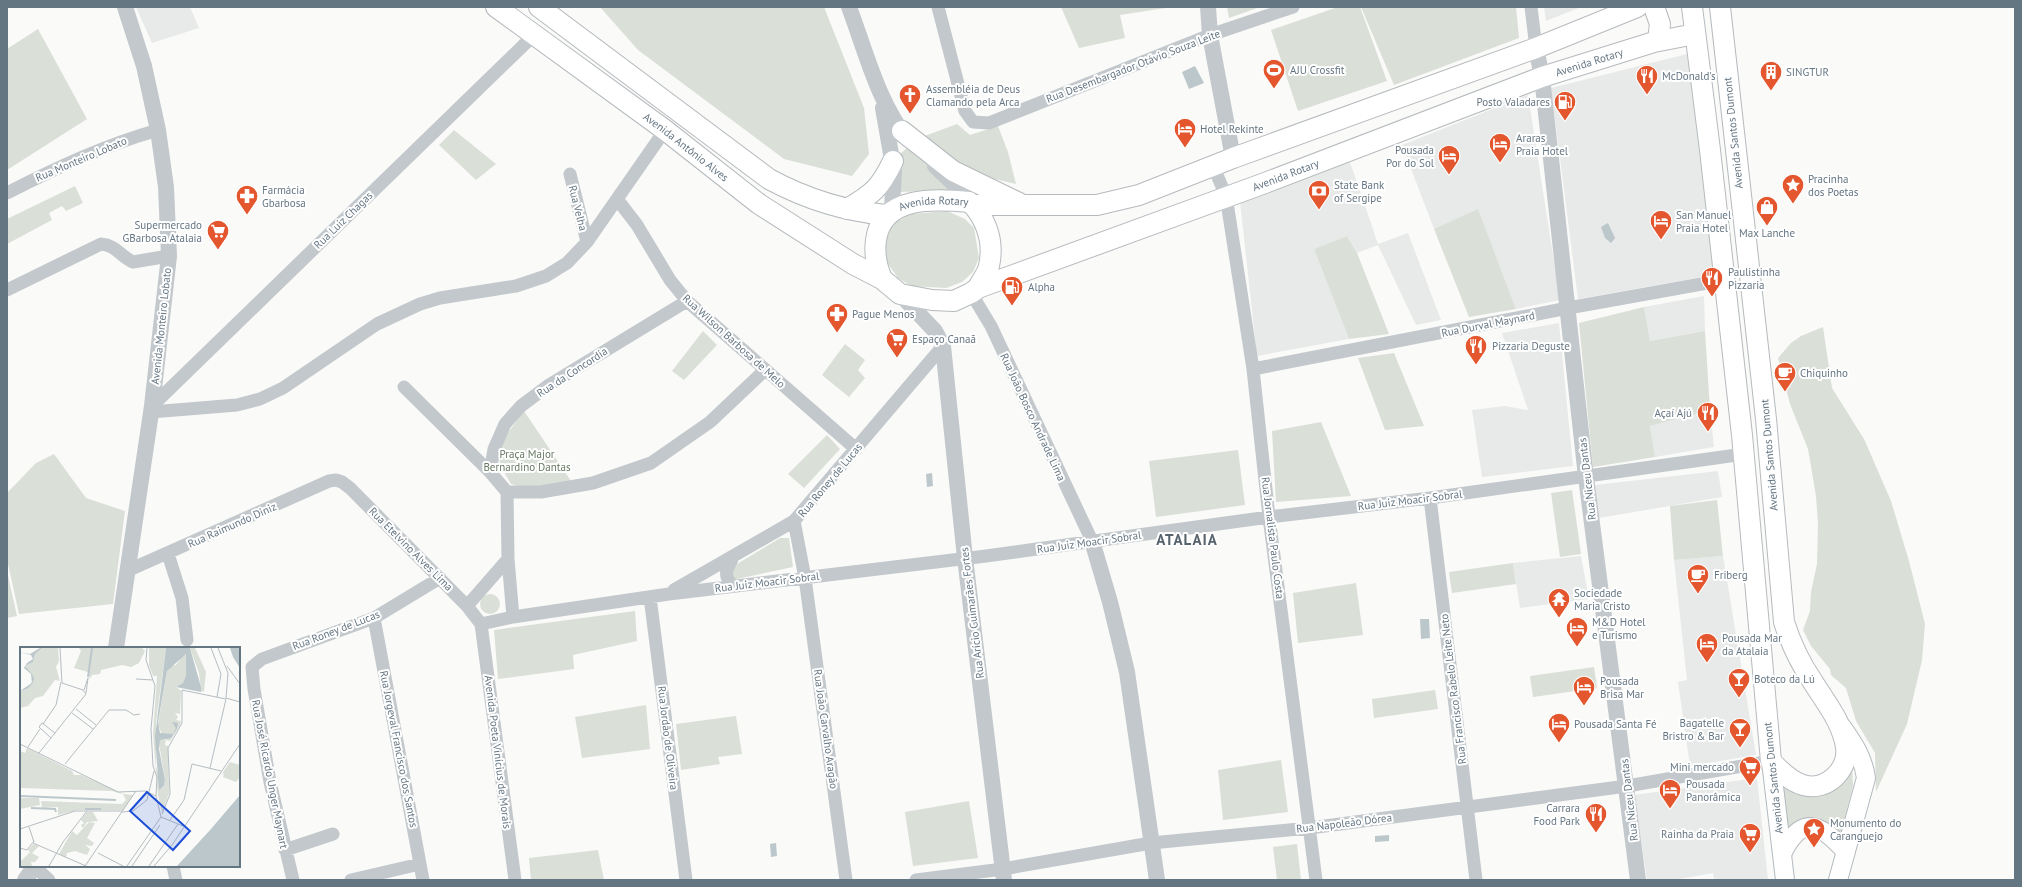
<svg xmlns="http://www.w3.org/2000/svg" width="2022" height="887" font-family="'PT Sans',sans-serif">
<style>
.built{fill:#e8e9e9}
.green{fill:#dadfd7}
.water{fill:#bbc7cb}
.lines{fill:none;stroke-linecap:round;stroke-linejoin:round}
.secondary-casing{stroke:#b3babf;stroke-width:20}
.primary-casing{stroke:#b5babe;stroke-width:22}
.minor{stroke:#c3c8cc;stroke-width:13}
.tertiary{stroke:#c3c8cc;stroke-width:16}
.secondary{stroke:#fff;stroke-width:18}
.primary{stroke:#fff;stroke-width:20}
.labels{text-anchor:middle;stroke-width:4;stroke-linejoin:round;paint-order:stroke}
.street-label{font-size:11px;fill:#657683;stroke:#fff}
.poi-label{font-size:11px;fill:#657683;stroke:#fff;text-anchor:start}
.park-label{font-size:11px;fill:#687a64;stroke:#fff}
.district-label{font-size:15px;font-weight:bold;letter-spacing:1px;fill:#57646e;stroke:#fff}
.inset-river{fill:none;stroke:#bbc7cb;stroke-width:2}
.inset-road{fill:none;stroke:#b5bdc2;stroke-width:1}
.view{fill:#1d4ed8;fill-opacity:0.15;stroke:#1d4ed8;stroke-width:2}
.inset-edge{fill:none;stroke:#657683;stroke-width:2}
</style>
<rect width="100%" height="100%" fill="#fafaf8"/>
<path class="built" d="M136 7H190L199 28 152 43Z
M1544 7H1581L1546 21Z
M1687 54 1719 274 1578 299 1551 88Z
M1528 95 1560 300 1516 309 1478 210 1434 229 1402 145Z
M1350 162 1378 244 1408 233 1441 320 1416 325 1378 245 1357 253 1347 236 1314 249 1349 339 1257 356 1240 202Z
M1704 296 1705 331 1650 341 1644 307Z
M1559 323 1573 466 1482 477 1472 410 1505 406 1528 410 1502 333Z
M1710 410 1714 447 1655 457 1650 426Z
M1718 471 1722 497 1599 518 1595 485Z
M1581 556 1589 599 1520 608 1513 563Z
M1723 556 1756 755 1690 766 1678 682 1687 680 1674 560Z
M1757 778 1768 880H1714L1713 873 1674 880H1647L1634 795Z"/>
<path class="green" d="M600 7H824L864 108 869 154 852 176 784 159 638 50Z
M1061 7H1172L1120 15 1125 38 1079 48Z
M1227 7H1260L1229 18Z
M1338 7H1360L1387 81 1298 111 1271 30Z
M1361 7H1516L1519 38 1394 85Z
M38 29 87 119 7 170V49Z
M957 124 970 135 998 126 1008 152 1016 184 972 174 922 137Z
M454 130 496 164 476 180 439 145Z
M907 148C922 162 942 174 953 190L900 192V154Z
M75 186 83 203 66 211 62 206 49 213 52 220 7 244V219Z
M1478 209 1516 309 1469 317 1434 229Z
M947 211 965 219 974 228 979 258 973 272 962 282 946 288 911 286 898 278 886 261 884 242 892 224 911 214Z
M1347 236 1357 253 1389 334 1349 339 1314 249Z
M1644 307 1650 341 1705 331 1710 410 1650 426 1655 457 1593 467 1579 323Z
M1823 327 1832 388 1864 439 1891 501 1909 561 1925 624 1922 660 1907 724 1876 792 1875 753 1856 721 1846 688 1831 675 1830 669 1811 646 1803 630 1810 611 1811 592 1817 564 1818 523 1816 496 1808 449 1790 404 1778 358 1791 343 1801 336Z
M703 331 717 345 684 380 672 371Z
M845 344 865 360 858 370 865 378 849 397 822 375Z
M1394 353 1424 426 1385 430 1358 358Z
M524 411 571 481 530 489 511 484C506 475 499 466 499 455 498 443 517 421 524 411Z
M1321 422 1351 496 1276 502 1272 431Z
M827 435 840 449 804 488 788 474Z
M1238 450 1245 505 1156 517 1149 461Z
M54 454 86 498 125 511 113 604 19 614 7 559V493L36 463Z
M1572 490 1581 554 1560 557 1551 493Z
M1717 500 1723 556 1674 560 1670 506Z
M780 538H789L793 567 732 580V567Z
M1513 563 1516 584 1452 593 1449 572Z
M7 571 17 616 7 618Z
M1356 583 1363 635 1298 643 1293 593Z
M480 604a10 10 0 1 1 20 0a10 10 0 1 1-20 0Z
M635 611 637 641 573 655 574 669 498 679 494 630Z
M1594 667 1597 688 1533 697 1530 676Z
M1435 690 1438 709 1374 718 1372 699Z
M646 705 650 749 582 758 575 717Z
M736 716 742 754 718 757 720 764 681 770 676 724Z
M1281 760 1288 812 1223 820 1218 770Z
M1852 764 1853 786 1839 840C1818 813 1817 817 1788 832L1780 776 1788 788Z
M969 801 978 858 913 866 905 812Z
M1297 844 1301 880H1277L1273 847Z
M598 850 604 880H531L529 858Z"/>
<path class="water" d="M1195 66 1204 83 1189 89 1182 72Z
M1608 223 1615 238 1611 243 1605 238 1601 227Z
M932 473 933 486 927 487 926 474Z
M1420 619H1429L1430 638 1421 639Z
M1389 835V841L1375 842V836Z
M776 843 777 856 771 857 770 844Z"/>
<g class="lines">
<g class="secondary-casing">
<path id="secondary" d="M1771 761 1785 880
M1782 854C1802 813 1821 824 1846 852
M1838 880 1866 778C1863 757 1854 744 1842 727"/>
</g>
<g class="primary-casing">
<g id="primary">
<path id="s1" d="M496 7 665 130 759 204 853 264 882 279 900 294 932 300 954 301 971 293 978 288 1265 183 1542 77 1654 42 1695 34"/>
<path d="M539 7 769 179C806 199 844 211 886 215"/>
<path d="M1654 7 1660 24 1658 40"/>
<path d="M1692 7 1710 150 1742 435 1771 761C1780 771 1790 781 1803 785 1826 792 1849 770 1846 747 1842 722 1826 703 1813 682 1800 663 1791 644 1784 622L1766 419 1720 7"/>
<path d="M902 131 953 171 1019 203"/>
<path d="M973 205C987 222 994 243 989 266 988 273 981 281 978 288"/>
<path d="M847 209C873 194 880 188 893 161"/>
<path id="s2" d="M882 279C876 265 874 254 876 240 882 195 935 199 969 202L973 205H1097L1139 195 1233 158 1536 48 1637 7"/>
</g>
</g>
<path class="minor" d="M938 7 965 111 973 122 989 123 1210 35 1293 7
M1531 7 1536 48
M1209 168 1217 175 1226 196 1253 369 1269 517 1316 880
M570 174 587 242
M7 193C56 168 105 145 158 130
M617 199 637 225 670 280 687 301 856 449
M7 290 101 244C116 245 121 257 133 262L169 256
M971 293 991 326 1092 541
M1253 369 1568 308 1724 280
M404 387 490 472 507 492 508 559 513 617
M152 406 534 35
M151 412 237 405 260 399 283 388 377 324 420 304 440 298 516 286 546 276 567 263 587 242 665 130
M490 472 494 449 505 424 521 406 549 385 687 301
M507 492H541L593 483 651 463 710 422 765 370
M1430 498 1476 880
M794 521 805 578 846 880
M168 554 182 598 187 640
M129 570 329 481 336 480 342 482 350 488 467 606 481 624
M733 586C722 574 727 570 733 557
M674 590 794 521 943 346
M650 597 686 880
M467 606 508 559
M374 618 423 880
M481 624 513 617 669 594 986 556 1269 517 1430 498 1744 454
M481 624 515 880
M285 850 333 834
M173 866 176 880
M35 867 49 880
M293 880 270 782 254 689 252 667 262 659 374 618 440 578
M351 880 420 864
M916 880 1003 869 1151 843 1310 828 1627 786 1771 761"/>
<path class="tertiary" d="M849 7C866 52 878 102 908 140
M1208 7 1210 35 1233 158
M1536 48 1542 77 1586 477 1638 880
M883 108 894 171 892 209
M935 166 956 186 969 202
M900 294 935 331 943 346 965 558 1004 880
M1092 541 1110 602 1127 672 1157 880
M116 648 152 406 169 256 166 187 158 130 144 66 125 7
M25 880 35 866"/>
<use href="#secondary" class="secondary"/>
<use href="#primary" class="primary"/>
</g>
<defs>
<g id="stadium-pin" transform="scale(1.15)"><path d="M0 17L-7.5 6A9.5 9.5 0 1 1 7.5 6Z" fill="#e4572e" stroke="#fff"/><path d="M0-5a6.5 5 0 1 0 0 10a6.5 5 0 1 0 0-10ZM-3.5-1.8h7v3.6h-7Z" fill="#fff"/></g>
<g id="building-pin" transform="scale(1.15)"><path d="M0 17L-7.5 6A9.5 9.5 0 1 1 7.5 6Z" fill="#e4572e" stroke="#fff"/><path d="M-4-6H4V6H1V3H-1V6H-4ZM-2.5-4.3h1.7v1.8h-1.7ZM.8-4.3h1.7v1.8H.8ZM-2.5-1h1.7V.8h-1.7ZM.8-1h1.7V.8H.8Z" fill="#fff"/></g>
<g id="restaurant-pin" transform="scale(1.15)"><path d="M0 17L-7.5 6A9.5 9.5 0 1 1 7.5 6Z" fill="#e4572e" stroke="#fff"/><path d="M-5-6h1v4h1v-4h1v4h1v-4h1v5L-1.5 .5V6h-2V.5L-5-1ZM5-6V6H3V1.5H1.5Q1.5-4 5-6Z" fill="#fff"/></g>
<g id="church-pin" transform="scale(1.15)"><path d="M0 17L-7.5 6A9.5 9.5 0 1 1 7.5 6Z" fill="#e4572e" stroke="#fff"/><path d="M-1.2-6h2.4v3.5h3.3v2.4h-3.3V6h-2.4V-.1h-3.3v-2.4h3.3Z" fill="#fff"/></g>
<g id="fuel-pin" transform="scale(1.15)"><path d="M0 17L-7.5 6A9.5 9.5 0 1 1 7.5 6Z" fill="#e4572e" stroke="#fff"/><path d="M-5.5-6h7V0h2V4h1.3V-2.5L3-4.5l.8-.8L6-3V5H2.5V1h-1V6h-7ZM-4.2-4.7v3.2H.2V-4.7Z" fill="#fff"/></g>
<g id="hotel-pin" transform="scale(1.15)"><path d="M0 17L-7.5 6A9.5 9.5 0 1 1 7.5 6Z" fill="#e4572e" stroke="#fff"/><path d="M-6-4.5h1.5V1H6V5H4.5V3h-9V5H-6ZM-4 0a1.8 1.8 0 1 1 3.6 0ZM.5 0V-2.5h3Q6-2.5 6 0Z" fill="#fff"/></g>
<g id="sight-pin" transform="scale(1.15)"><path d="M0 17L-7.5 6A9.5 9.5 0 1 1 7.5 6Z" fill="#e4572e" stroke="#fff"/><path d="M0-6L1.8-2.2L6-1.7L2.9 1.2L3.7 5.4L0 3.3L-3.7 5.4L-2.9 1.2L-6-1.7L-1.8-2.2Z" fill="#fff"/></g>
<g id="bank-pin" transform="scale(1.15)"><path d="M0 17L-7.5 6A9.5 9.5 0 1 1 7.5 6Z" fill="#e4572e" stroke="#fff"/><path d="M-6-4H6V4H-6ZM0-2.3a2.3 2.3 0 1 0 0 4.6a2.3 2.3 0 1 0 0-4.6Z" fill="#fff"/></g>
<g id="pharmacy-pin" transform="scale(1.15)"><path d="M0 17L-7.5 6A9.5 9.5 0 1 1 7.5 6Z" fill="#e4572e" stroke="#fff"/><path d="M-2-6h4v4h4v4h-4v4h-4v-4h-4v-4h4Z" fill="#fff"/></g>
<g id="shop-pin" transform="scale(1.15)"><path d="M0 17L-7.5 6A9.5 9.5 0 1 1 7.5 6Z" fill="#e4572e" stroke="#fff"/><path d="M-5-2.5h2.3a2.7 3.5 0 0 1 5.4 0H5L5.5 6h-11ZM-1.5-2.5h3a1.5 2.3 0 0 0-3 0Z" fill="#fff"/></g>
<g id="supermarket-pin" transform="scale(1.15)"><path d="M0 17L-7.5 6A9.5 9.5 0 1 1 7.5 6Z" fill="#e4572e" stroke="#fff"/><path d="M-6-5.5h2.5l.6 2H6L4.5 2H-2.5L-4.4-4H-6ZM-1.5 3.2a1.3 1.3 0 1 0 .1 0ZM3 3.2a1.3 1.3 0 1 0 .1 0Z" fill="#fff"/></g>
<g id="cafe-pin" transform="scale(1.15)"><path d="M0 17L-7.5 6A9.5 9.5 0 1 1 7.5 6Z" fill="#e4572e" stroke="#fff"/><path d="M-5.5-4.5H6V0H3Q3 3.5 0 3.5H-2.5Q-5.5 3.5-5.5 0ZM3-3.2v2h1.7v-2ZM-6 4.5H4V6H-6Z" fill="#fff"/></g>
<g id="temple-pin" transform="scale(1.15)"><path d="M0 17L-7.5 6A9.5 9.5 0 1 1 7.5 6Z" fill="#e4572e" stroke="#fff"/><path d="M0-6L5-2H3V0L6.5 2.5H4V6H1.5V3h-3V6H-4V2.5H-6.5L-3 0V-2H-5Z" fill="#fff"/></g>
<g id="bar-pin" transform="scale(1.15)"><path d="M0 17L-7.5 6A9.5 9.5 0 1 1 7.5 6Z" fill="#e4572e" stroke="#fff"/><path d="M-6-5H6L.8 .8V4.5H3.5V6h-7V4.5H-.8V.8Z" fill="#fff"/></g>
</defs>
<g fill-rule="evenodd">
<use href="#stadium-pin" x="1274" y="70"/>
<use href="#building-pin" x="1771" y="72"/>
<use href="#restaurant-pin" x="1647" y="76"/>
<use href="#church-pin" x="910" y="95"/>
<use href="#fuel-pin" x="1565" y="102"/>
<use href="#hotel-pin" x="1185" y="129"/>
<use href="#hotel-pin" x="1500" y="144"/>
<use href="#hotel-pin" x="1449" y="156"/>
<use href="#sight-pin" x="1793" y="185"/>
<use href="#bank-pin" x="1319" y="191"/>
<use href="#pharmacy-pin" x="247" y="196"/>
<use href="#shop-pin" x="1767" y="207"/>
<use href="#hotel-pin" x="1661" y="221"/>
<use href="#supermarket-pin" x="218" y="231"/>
<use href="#restaurant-pin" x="1712" y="278"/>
<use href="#fuel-pin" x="1012" y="287"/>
<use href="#pharmacy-pin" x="837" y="314"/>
<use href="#supermarket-pin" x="897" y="339"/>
<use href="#restaurant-pin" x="1476" y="346"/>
<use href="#cafe-pin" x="1785" y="373"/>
<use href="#restaurant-pin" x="1708" y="413"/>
<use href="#cafe-pin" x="1698" y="575"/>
<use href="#temple-pin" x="1559" y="599"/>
<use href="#hotel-pin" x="1577" y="628"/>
<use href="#hotel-pin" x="1707" y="644"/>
<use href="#bar-pin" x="1739" y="679"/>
<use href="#hotel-pin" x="1584" y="687"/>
<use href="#hotel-pin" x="1559" y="724"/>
<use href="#bar-pin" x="1740" y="729"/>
<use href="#supermarket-pin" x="1750" y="767"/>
<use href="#hotel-pin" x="1670" y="790"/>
<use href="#restaurant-pin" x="1596" y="814"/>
<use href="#sight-pin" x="1814" y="829"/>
<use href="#supermarket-pin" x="1750" y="834"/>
</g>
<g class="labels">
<g class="street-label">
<text dy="4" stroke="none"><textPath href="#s1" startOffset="1230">Avenida Rotary</textPath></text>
<text transform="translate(1133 66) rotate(-21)" y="4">Rua Desembargador Otávio Souza Leite</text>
<text transform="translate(1733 133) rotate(-96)" y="4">Avenida Santos Dumont</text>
<text dy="4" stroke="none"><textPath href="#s1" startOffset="236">Avenida Antônio Alves</textPath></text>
<text transform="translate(81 159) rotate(-23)" y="4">Rua Monteiro Lobato</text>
<text dy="4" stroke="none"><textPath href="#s1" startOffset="906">Avenida Rotary</textPath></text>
<text dy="4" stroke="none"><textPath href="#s2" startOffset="117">Avenida Rotary</textPath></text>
<text transform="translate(578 208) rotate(76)" y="4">Rua Velha</text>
<text transform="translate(343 220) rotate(-44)" y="4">Rua Luiz Chagas</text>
<text transform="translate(1488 324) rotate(-11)" y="4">Rua Durval Maynard</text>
<text transform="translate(161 326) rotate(-84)" y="4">Avenida Monteiro Lobato</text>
<text transform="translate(734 341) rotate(42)" y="4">Rua Wilson Barbosa de Melo</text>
<text transform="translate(572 372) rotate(-33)" y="4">Rua da Concordia</text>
<text transform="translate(1033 417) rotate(65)" y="4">Rua João Bosco Andrade Lima</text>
<text transform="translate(1769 455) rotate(-95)" y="4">Avenida Santos Dumont</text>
<text transform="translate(1587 479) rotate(-97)" y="4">Rua Niceu Dantas</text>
<text transform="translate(830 480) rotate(-50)" y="4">Rua Roney de Lucas</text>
<text transform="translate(1410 500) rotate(-7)" y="4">Rua Juiz Moacir Sobral</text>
<text transform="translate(232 525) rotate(-24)" y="4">Rua Raimundo Diniz</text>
<text transform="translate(1273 538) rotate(83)" y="4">Rua Jornalista Paulo Costa</text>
<text transform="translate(1089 542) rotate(-8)" y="4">Rua Juiz Moacir Sobral</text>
<text transform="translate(411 549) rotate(45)" y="4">Rua Etelvino Alves Lima</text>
<text transform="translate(767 582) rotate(-7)" y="4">Rua Juiz Moacir Sobral</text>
<text transform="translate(972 613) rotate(-97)" y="4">Rua Arício Guimarães Fortes</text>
<text transform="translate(336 630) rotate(-21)" y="4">Rua Roney de Lucas</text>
<text transform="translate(1453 689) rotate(-97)" y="4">Rua Francisco Rabelo Leite Neto</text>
<text transform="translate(826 729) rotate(82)" y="4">Rua João Carvalho Aragão</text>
<text transform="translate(668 738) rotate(83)" y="4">Rua Jordão de Oliveira</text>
<text transform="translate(399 749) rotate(79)" y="4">Rua Jorgeval Francisco dos Santos</text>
<text transform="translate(498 752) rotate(83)" y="4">Avenida Poeta Vinícius de Morais</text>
<text transform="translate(270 774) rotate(79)" y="4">Rua José Ricardo Unger Maynart</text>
<text transform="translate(1773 778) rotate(-96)" y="4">Avenida Santos Dumont</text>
<text transform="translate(1629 800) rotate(-97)" y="4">Rua Niceu Dantas</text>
<text transform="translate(1344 823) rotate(-7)" y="4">Rua Napoleão Dórea</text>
</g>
<g class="poi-label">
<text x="1290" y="74">AJU Crossfit</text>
<text x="1786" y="76">SINGTUR</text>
<text x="1662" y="80">McDonald's</text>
<text x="926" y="93">Assembléia de Deus<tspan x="926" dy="13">Clamando pela Arca</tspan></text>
<text x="1550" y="106" text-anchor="end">Posto Valadares</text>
<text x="1200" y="133">Hotel Rekinte</text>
<text x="1516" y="142">Araras<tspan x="1516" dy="13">Praia Hotel</tspan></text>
<text x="1434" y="154" text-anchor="end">Pousada<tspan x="1434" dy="13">Por do Sol</tspan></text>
<text x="1808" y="183">Pracinha<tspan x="1808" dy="13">dos Poetas</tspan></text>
<text x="1334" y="189">State Bank<tspan x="1334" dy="13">of Sergipe</tspan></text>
<text x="262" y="194">Farmácia<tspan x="262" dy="13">Gbarbosa</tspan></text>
<text x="1676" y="219">San Manuel<tspan x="1676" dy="13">Praia Hotel</tspan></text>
<text x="202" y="229" text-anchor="end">Supermercado<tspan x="202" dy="13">GBarbosa Atalaia</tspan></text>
<text x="1767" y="237" text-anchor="middle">Max Lanche</text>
<text x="1728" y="276">Paulistinha<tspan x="1728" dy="13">Pizzaria</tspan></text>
<text x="1028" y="291">Alpha</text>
<text x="852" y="318">Pague Menos</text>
<text x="912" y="343">Espaço Canaã</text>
<text x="1492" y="350">Pizzaria Deguste</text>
<text x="1800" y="377">Chiquinho</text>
<text x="1692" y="417" text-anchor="end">Açaí Ajú</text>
<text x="1714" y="579">Friberg</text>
<text x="1574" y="597">Sociedade<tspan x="1574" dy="13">Maria Cristo</tspan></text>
<text x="1592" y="626">M&amp;D Hotel<tspan x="1592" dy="13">e Turismo</tspan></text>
<text x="1722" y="642">Pousada Mar<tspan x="1722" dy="13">da Atalaia</tspan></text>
<text x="1754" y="683">Boteco da Lú</text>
<text x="1600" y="685">Pousada<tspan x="1600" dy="13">Brisa Mar</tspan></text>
<text x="1724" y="727" text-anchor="end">Bagatelle<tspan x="1724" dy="13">Bristro &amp; Bar</tspan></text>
<text x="1574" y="728">Pousada Santa Fé</text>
<text x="1734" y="771" text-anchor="end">Mini mercado</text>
<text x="1686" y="788">Pousada<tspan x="1686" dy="13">Panorâmica</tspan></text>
<text x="1580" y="812" text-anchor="end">Carrara<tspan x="1580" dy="13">Food Park</tspan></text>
<text x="1830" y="827">Monumento do<tspan x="1830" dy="13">Caranguejo</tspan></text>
<text x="1734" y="838" text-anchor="end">Rainha da Praia</text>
</g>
<g class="park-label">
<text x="527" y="458">Praça Major<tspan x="527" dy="13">Bernardino Dantas</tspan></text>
</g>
<g class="district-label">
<text x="1187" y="545">ATALAIA</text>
</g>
</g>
<g transform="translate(20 647)">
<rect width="220" height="220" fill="#fafaf8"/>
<path d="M22 1H38L39 14 36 20 40 34 35 33 23 49 15 51 8 59 0 61V44L7 42 13 33 12 27 5 19 13 15 15 7ZM59 1H122L125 4 119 16 111 20 102 18 81 23 80 27 72 28 70 32 68 25 54 21 61 4ZM129 1H146L136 75V119L141 136 139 142 144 140 145 133 139 96 141 91 145 93 153 87 142 88 138 77 147 24 151 19 156 18 164 7 167 9 166 28 163 36 156 40 161 44 160 67 155 66 158 70 156 73 161 74 160 78 150 94 146 93 145 98 148 99 149 146 142 166 138 148 133 87 137 29H133L129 18ZM170 1H175L186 25 184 45 181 44 179 26ZM7 101 52 124 54 128H61L104 147 113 148 103 163H58L38 168V160L22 161 21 154 102 157 106 153 103 147 92 144 0 141V104L5 106ZM210 115 220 118V130L216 135 203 130 204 126 201 128ZM0 151H19L20 158 0 162ZM67 165H73L78 174 67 175 63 181 61 178 64 176 61 173ZM69 175 75 176 74 178 67 191 74 196 72 199 65 198 70 202 67 208 55 204 47 206 46 210 39 207 52 184 57 188ZM13 197 19 199 12 206 19 210 15 215H11L12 219H0V215L10 205 8 203Z" fill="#dadfd7"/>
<path d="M20 1H22L15 7 13 15 5 19 12 27 14 32 12 37 7 42 0 44 12 36 11 27 4 21 7 16 13 12 11 8 0 5 10 7ZM146 1H170L181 40V45L156 40 163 36 166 28V7L147 24 138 75 140 86 153 87 156 81 152 75 158 76 157 82 151 91 140 93 139 102 145 133 144 139 139 143 135 90ZM210 1H220V21L213 10ZM220 148V219H157L191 182Z" fill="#bbc7cb"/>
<path class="inset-river" d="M68 30 72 1M0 149 96 153M11 161 35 162 36 165M65 162H81"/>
<path class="inset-road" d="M127 1 126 13 135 39 131 82 133 119 137 130 136 149 141 170 163 179M191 1 201 27 197 50M198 1 208 26 206 51 220 55M207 19 220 37M116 32 133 33M64 43 68 31 66 46M56 62 76 78M89 63H106L114 68 120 67M52 66 73 82M23 77 36 58 41 35M31 91 19 80 22 76 35 86M0 97 98 145 125 144 136 149M8 100 20 82M19 106 66 47 63 43 42 36 40 1M45 117 89 63M190 121 206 52M102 165 113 164 127 153 134 124M142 167 150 147 148 101 162 76V43L206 52M150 173 164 153 172 117 201 124M9 180 14 195M0 182 55 164H102M13 196 66 219M0 201 7 203 14 194M78 206 103 219M29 219 43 195 67 164M65 219 116 144M107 219 141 170M112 219 140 178M129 219 158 177M134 219 152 198 220 97"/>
<path class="view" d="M127 145 170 184 153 203 110 164Z"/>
<rect width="220" height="220" class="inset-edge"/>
</g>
<rect width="2022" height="887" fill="none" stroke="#657683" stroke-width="16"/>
</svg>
